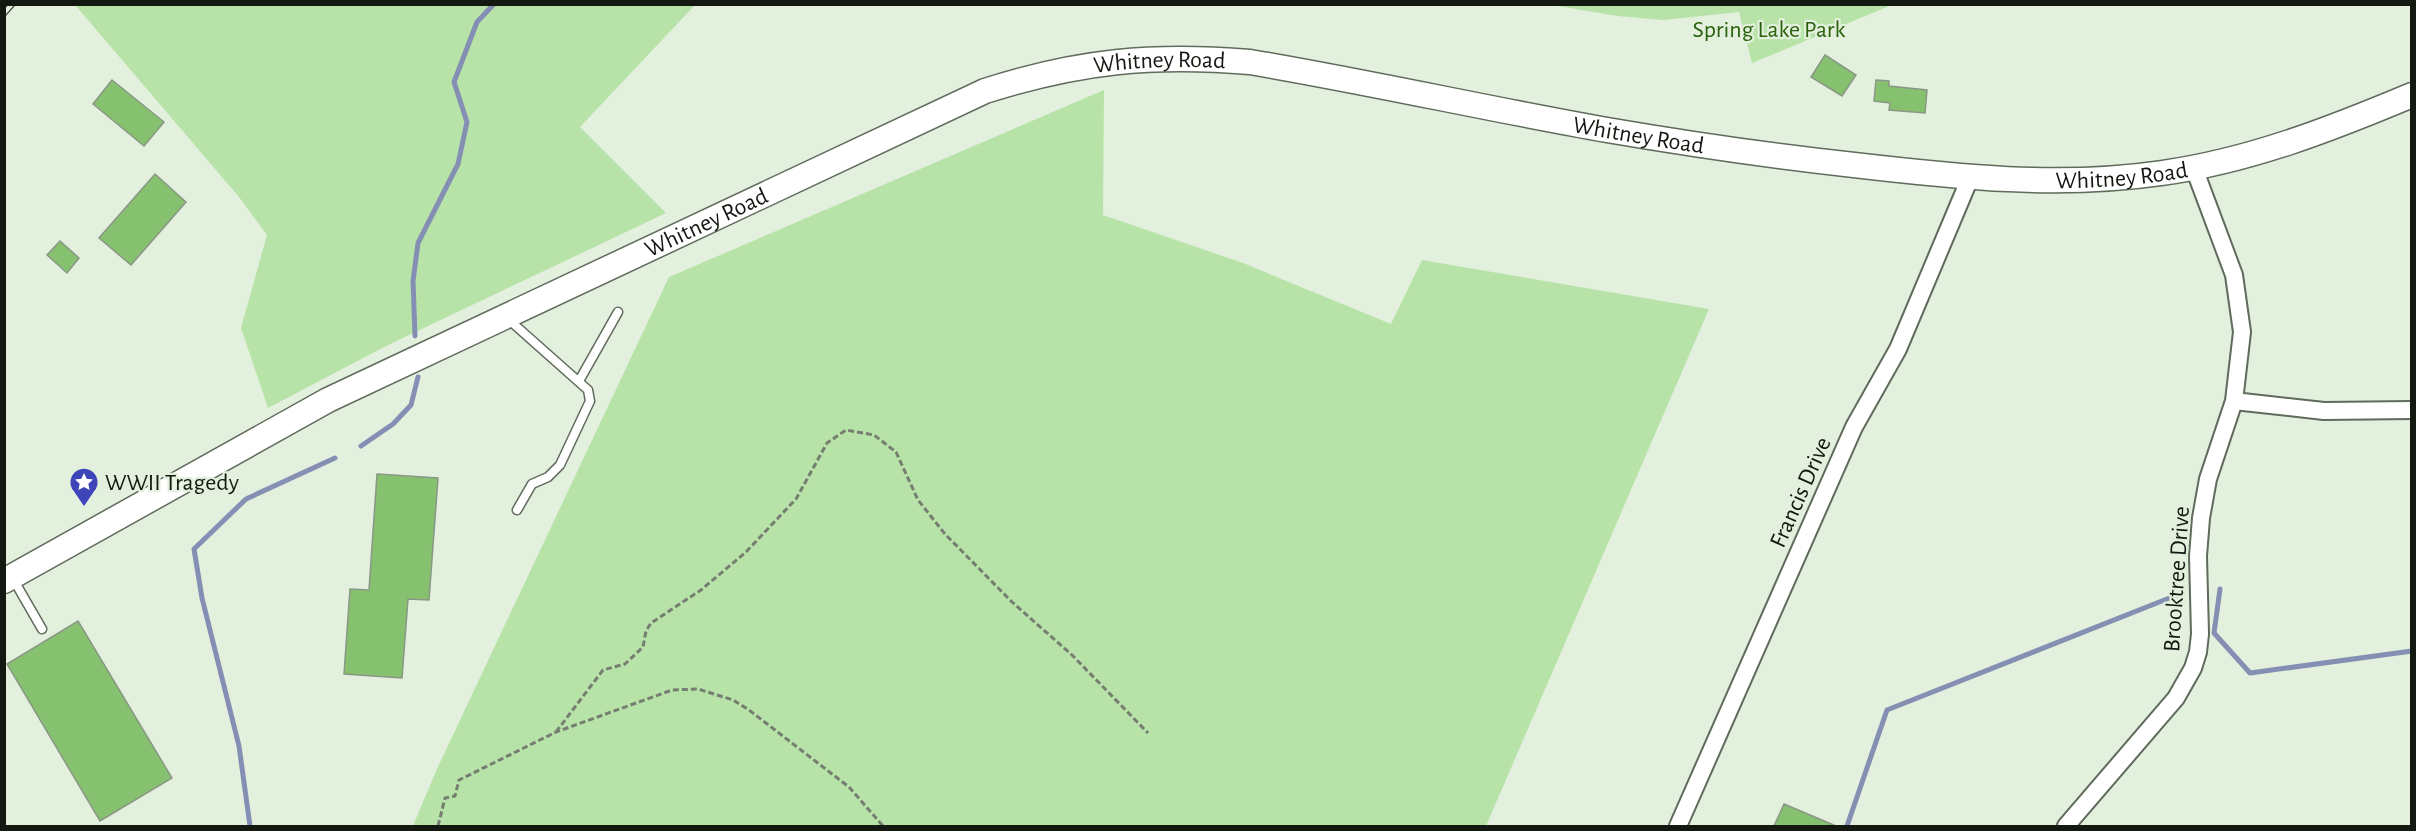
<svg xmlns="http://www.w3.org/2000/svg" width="2416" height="831" font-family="'Alegreya Sans',sans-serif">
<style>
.green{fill:#b8e3a8}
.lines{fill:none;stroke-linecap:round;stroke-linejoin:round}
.stream{stroke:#848fb3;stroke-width:5}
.building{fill:#85c16e;stroke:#8a9785;stroke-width:1.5}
.service-casing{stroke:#5f6b5b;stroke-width:11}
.minor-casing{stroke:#5f6b5b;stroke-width:20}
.secondary-casing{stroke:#5f6b5b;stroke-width:27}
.path{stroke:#757e71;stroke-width:3;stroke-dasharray:6 3;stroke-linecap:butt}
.service{stroke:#fff;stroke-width:8}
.minor{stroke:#fff;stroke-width:16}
.secondary{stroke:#fff;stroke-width:24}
.rail-casing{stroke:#3a4037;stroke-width:7}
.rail{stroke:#e2f0dd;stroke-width:4.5;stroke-dasharray:14;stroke-linecap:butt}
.labels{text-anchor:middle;stroke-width:4.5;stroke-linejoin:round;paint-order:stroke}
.park-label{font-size:24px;fill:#2b620c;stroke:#e2f0dd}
.street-label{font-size:24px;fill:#131811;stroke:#e2f0dd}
.poi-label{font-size:24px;fill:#131811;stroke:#e2f0dd;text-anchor:start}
</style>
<rect width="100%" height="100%" fill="#e2f0dd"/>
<path class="green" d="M78 4 695 5 580 127 666 213 386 346 268 408 241 328 267 235 239 197 76 6Z
M1552 5H1888L1887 7 1752 63 1739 12 1663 20 1617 16Z
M1104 90 1103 215 1243 263 1391 324 1422 260 1709 309 1486 826H413L436 771 669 277Z"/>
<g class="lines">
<path class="stream" d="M415 336 413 281 418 243 458 164 467 122 454 82 477 22 494 4
M361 446 393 424 411 405 418 377
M2220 589 2214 633 2250 673 2412 651
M250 826 239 746 202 598 194 549 246 499 335 458
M1847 826 1887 710 2182 593"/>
</g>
<path class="building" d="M1825 55 1856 75 1842 96 1811 77Z
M112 80 164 122 144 146 93 104Z
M1876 80 1889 81V86L1927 90 1925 113 1889 110 1890 103 1874 101Z
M155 174 186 202 131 265 99 238Z
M60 241 79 258 67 273 47 255Z
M377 474 438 478 429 600 408 599 402 678 344 674 350 589 369 590Z
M78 621 172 778 100 821 7 664Z
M1784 804 1836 826H1774Z"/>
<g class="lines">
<g class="service-casing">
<path id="service" d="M508 319 588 390 590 401 560 465 548 477 532 484 517 510
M579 381 618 312
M12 577 42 629"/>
</g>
<g class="minor-casing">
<path id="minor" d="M2234 401 2324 411 2412 410
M1678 826 1854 427 1898 349 1970 178
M2066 826 2176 698 2193 668 2198 652 2200 634 2198 556 2201 518 2208 479 2234 401 2242 332 2234 275 2194 168"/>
</g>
<g class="secondary-casing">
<g id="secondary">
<path id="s1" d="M4 581 328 400 985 91C1079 61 1152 54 1250 62 1369 82 1488 109 1607 130 1689 144 1771 156 1854 165 1957 177 2059 188 2162 173 2249 161 2331 129 2412 95"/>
</g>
</g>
<path class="path" d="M556 732 603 670 625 664 643 647 646 631 651 623 701 590 746 552 796 499 827 443 846 430 874 435 896 452 918 500 945 534 1012 602 1072 655 1148 733
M438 826 445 798 455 796 459 780 556 732 672 690 698 689 733 700 749 710 849 787 883 826"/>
<use href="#service" class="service"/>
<use href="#minor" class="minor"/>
<use href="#secondary" class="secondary"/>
<g class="rail-casing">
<path id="rail" d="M4 13 12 4"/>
</g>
<use href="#rail" class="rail"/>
</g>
<defs>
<g id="sight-pin" transform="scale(1.5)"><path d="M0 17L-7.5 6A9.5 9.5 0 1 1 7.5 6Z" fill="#3d45b9" stroke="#e2f0dd"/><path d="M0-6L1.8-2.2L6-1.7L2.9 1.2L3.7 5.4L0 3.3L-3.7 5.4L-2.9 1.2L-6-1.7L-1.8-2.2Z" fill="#fff"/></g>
</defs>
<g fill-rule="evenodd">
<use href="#sight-pin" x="84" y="482"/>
</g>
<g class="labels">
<g class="park-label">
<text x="1769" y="37">Spring Lake Park</text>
</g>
<g class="street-label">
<text dy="8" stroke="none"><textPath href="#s1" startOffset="1275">Whitney Road</textPath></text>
<text dy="8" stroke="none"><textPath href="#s1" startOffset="1761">Whitney Road</textPath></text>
<text dy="8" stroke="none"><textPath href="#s1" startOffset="2247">Whitney Road</textPath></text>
<text dy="8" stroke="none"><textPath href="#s1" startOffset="789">Whitney Road</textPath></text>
<text transform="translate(1800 492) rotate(-66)" y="8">Francis Drive</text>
<text transform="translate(2176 579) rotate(-86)" y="8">Brooktree Drive</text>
</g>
<g class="poi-label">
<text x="105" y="490">WWII Tragedy</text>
</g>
</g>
<rect width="2416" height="831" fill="none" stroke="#131811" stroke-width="12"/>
</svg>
